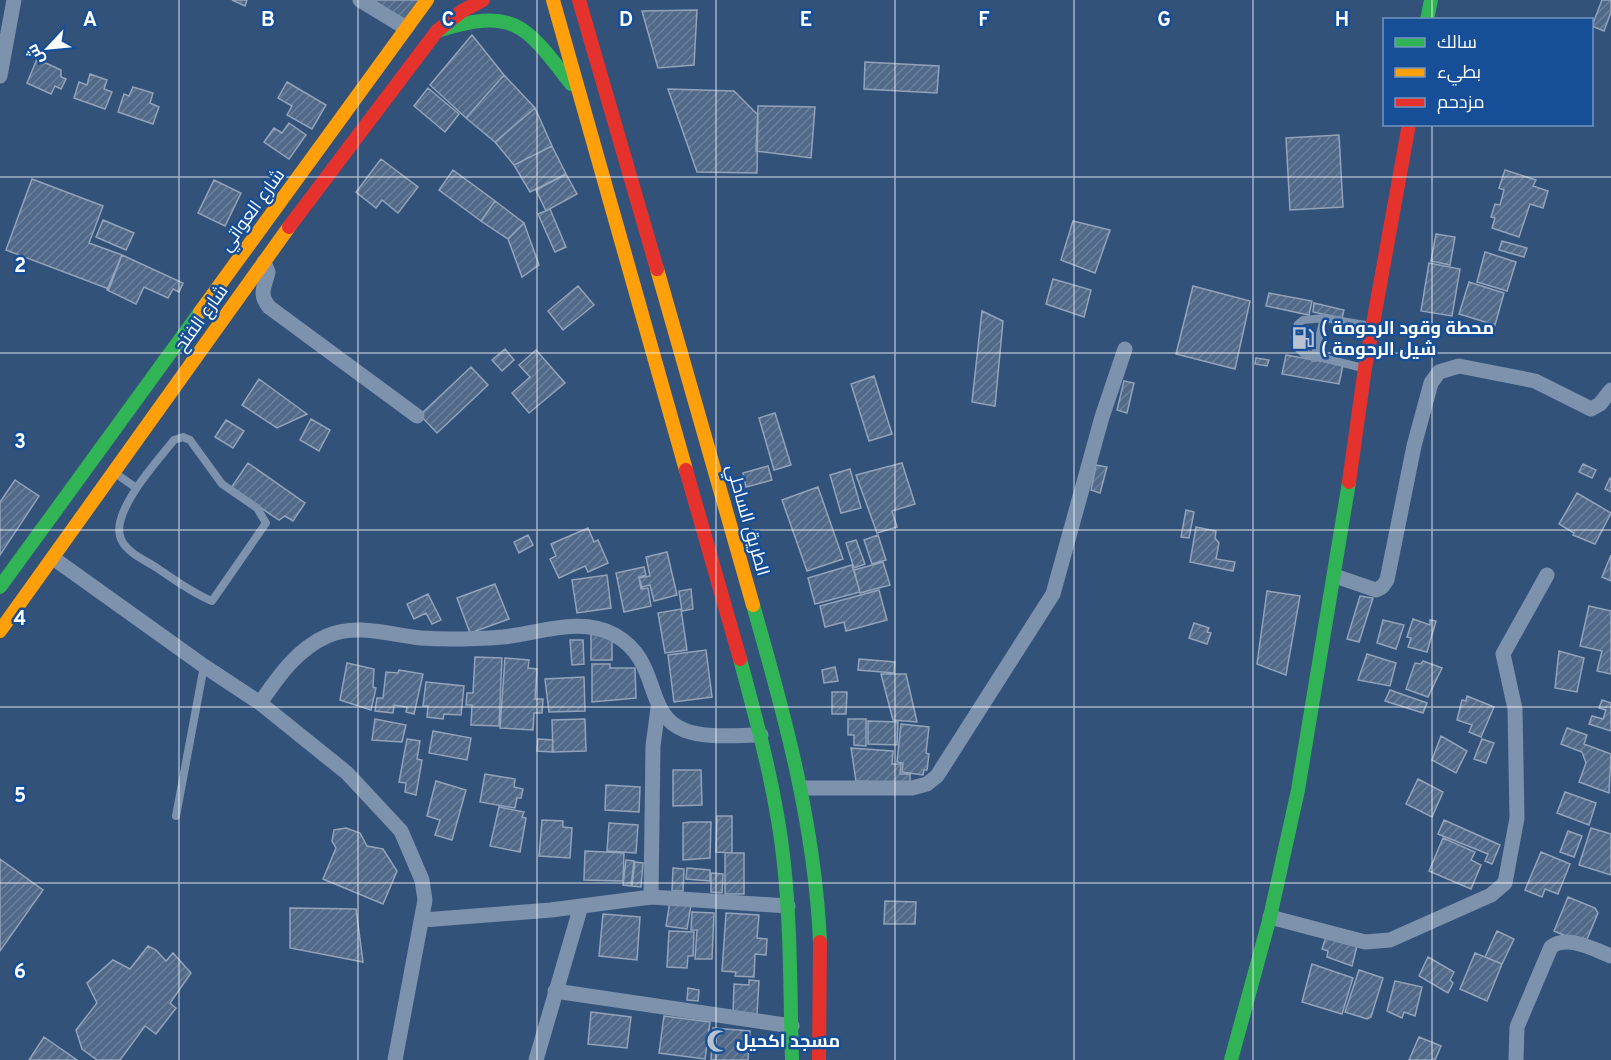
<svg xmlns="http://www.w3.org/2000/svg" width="1611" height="1060" font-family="Overpass,Cairo,sans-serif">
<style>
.building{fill:url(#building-hatch);stroke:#92a3ba;stroke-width:1.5}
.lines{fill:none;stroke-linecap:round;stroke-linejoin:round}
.lane{stroke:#7d92ad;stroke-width:8}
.street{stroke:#7d92ad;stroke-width:15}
.fast{stroke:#30b455;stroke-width:14}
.slow{stroke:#ff9f0a;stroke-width:14}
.jam{stroke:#e5322d;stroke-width:14}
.grid{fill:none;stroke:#fff;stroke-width:1.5;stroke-opacity:0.55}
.labels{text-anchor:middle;stroke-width:5;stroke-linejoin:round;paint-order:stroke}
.street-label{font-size:18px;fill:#fff;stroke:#164f97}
.poi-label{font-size:18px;font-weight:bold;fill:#fff;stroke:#164f97;text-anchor:start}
.grid-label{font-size:20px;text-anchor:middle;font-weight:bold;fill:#fff;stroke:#164f97;stroke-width:5;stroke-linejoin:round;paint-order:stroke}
</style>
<defs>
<pattern id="building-hatch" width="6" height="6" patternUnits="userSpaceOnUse" patternTransform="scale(1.5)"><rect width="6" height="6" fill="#516a89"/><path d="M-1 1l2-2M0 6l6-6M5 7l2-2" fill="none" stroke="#6b809b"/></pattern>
</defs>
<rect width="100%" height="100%" fill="#33527a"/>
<path class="building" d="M232 0H247L245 6Z
M368 0H419L409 22Z
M1602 0H1611V12L1604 31 1592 26Z
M697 10 694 65 658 68 642 11Z
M472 35 504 75 466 118 430 85Z
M37 59 61 70V77L66 79 61 89 55 86 51 94 27 83Z
M865 62 939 66 937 93 864 89Z
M90 74 107 80 104 89 112 92 105 109 74 98 79 82 87 85Z
M504 75 535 108 495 142 466 118Z
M287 82 326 105 312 129 287 115 292 106 278 98Z
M133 87 153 93 150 103 159 107 153 124 118 112 124 94 129 96Z
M428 88 459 114 445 132 414 106Z
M668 89 734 91 758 115 757 173 697 172Z
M758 106 815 107 811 158 756 151Z
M535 108 552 146 514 165 495 142Z
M289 123 306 135 289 159 264 142 274 128 282 133Z
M1339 135 1343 207 1290 210 1286 138Z
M552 146 566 174 530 192 514 165Z
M381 159 418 187 398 213 382 200 376 208 356 192Z
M453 170 495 201 481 221 439 190Z
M1505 170 1536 180 1533 186 1548 191 1543 208 1530 204 1519 237 1492 228 1495 218 1491 217 1495 204 1500 205 1504 190 1499 188Z
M566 174 577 194 546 211 536 190Z
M32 179 103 206 89 243 122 255 109 289 6 250Z
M214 180 241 193 225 226 198 213Z
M495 201 524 223 508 239 481 221Z
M550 209 566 247 555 252 538 214Z
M103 220 134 233 126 250 96 237Z
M1073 221 1110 230 1095 273 1061 260Z
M524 223 539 265 522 277 508 239Z
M1436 234 1455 237 1450 265 1431 261Z
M1502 241 1527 248 1524 257 1499 250Z
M1485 252 1516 262 1507 291 1477 282Z
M122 255 183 283 179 292 173 289 168 298 144 287 136 304 107 290Z
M1429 263 1460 269 1452 316 1421 311Z
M1053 279 1091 290 1084 317 1046 304Z
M1469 282 1504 293 1495 325 1459 314Z
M578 286 594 305 563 330 548 311Z
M1193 286 1250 301 1235 369 1176 354Z
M1269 293 1312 301 1309 315 1266 306Z
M1314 303 1344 310 1342 318 1313 312Z
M982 311 1003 321 995 406 972 402Z
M505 349 514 360 502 371 492 360Z
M536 350 565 383 529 413 512 393 530 377 519 365Z
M1286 355 1343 365 1339 384 1282 374Z
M1256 358 1269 360 1267 366 1255 364Z
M471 367 488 385 437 433 420 415Z
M874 376 892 434 869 441 851 384Z
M259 379 307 414 277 428 242 405Z
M1124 381 1134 383 1127 413 1117 410Z
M775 413 791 465 774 470 759 418Z
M311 419 330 430 319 451 300 440Z
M226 420 244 431 233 448 215 437Z
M248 463 305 503 293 521 285 516 279 520 231 488Z
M902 463 915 504 892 511 897 527 877 533 856 475Z
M1583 464 1596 470 1592 478 1579 472Z
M1096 465 1107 467 1100 493 1091 490Z
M768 466 772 480 746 487 743 473Z
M850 469 861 508 841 513 830 475Z
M1610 478 1611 479V492L1605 489Z
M15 480 39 496 0 555V502Z
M818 487 843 559 807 571 782 500Z
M1577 493 1611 513 1595 544 1573 535 1574 533 1559 524Z
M1186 510 1194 512 1189 538 1181 537Z
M1196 527 1216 531 1215 538 1219 543 1216 559 1235 562 1233 571 1190 562Z
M588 528 594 542 598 540 608 563 588 572 585 566 559 578 550 559 556 556 551 544Z
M528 535 533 545 519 553 514 542Z
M878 535 886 560 872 564 864 540Z
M856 540 865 564 854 568 846 543Z
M667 552 677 595 654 601 650 585 642 587 639 578 650 576 646 557Z
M1611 555V581L1602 577Z
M883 562 890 585 860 593 854 570Z
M852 565 860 592 815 604 808 578Z
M644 567 646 575 639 577 641 589 648 588 651 606 624 612 616 573Z
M607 575 611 608 577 613 572 580Z
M495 584 509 619 470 633 457 598Z
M691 589 693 609 682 611 679 591Z
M879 590 887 620 846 631 844 622 825 627 820 606Z
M1267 591 1300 596 1286 675 1257 664Z
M428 594 441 620 432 624 426 613 414 619 407 604Z
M1360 596 1373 598 1359 642 1347 639Z
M1589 606 1611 611V674L1597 671 1602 651 1580 646Z
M681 609 687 650 665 653 658 613Z
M1413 619 1430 625V620L1436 621 1427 652 1408 647 1411 638 1407 637Z
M1383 620 1404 625 1396 649 1377 643Z
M1194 623 1209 628 1207 632 1211 633 1207 644 1189 638Z
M591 634 612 638V660H591Z
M570 640H583L584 664 572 665Z
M706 650 712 697 674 702 668 655Z
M1559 651 1584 658 1577 692 1555 688Z
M1367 654 1396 663 1390 686 1358 680Z
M475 657 502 658 499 726 471 725 472 705H466L467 693H473Z
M505 658 529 660 528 668 537 669 535 699H543L542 713H534L533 730 500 728Z
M859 659 895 662 894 673 858 670Z
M1423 661 1442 668 1428 697 1406 689 1415 663 1421 664Z
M347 663 374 669 373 687 376 688 371 710 340 700Z
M592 664H610V668H635L636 698 592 702Z
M835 667 838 681 824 683 822 670Z
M399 670 423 674 414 714 406 712 407 707 394 705 393 713 375 711 377 698H383L386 672 398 673Z
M881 674H906L917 722 893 720Z
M584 677 585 711 549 712 545 679Z
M426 682 464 686 461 715 444 714 443 719 427 717 428 706H423Z
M1390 690 1427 703 1423 713 1385 701Z
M832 692H847L846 714H832Z
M1467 696 1494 707 1481 737 1469 732 1472 725 1457 720 1462 700 1466 701Z
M1602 700 1611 703V731L1589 724 1592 716 1603 719 1606 710 1599 708Z
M375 719 406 725 402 742 372 740Z
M585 719 586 751 553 752 552 720Z
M848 719H866V746L854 745V735H848Z
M868 721 898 722 897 745 868 744Z
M901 724 929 727 926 753 929 754 927 770H924L923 775 902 772 903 763 897 762Z
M1567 728 1587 735 1584 744 1611 754 1609 793 1579 782 1586 763 1582 752 1561 744Z
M433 731 471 738 467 760 429 753Z
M1441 736 1467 751 1456 773 1432 760Z
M407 739 420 741 417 759 422 760 416 795 405 792 406 783 399 782Z
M538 739 553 740 552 752 537 751Z
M1482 739 1494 743 1486 763 1474 759Z
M851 748 893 751 892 764H901L900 774H910V783L856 781Z
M673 770H701L702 805 673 806Z
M485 774 515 779 514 787 523 789 521 798H517L515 808 480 802Z
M1418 779 1443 792 1432 817 1406 804Z
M436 781 466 790 452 840 435 835 440 820 427 816Z
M606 785 640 787 639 812 605 810Z
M1565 792 1596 803 1589 825 1557 813Z
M499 807 524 812 522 817 526 818 520 852 490 846Z
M717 816H732V853L716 852Z
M542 820 563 821V827L572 828 570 858 539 856Z
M1444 820 1500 845 1492 864 1485 861 1488 854 1438 834Z
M691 822H711L710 858 683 860V823Z
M609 823 638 825 636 853 607 851Z
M346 828 360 833 367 846 383 849 397 871 383 904 323 879 336 848 332 841 334 830Z
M1591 828 1611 834V875L1579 865Z
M1568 831 1582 836 1574 857 1560 852Z
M1443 838 1475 852 1471 860 1481 865 1471 889 1429 871Z
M585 851 624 853 623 881 584 880Z
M1541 852 1570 864 1558 894 1545 889 1542 897 1525 890Z
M725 853H744V894H725Z
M0 859 43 890 0 951Z
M626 860 634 861 631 886 623 885Z
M635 862 643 863 641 887 632 886Z
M673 868 684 869 683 891H672Z
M687 868 710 870V881L686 879Z
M711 873 723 874 722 893 711 892Z
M1568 897 1595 908 1598 913 1585 944 1554 931Z
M670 901 691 905 687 929 666 926Z
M885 901 916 902 915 924H884Z
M290 908 356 909 363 962 290 948Z
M692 912 714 913 712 959H695L697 930H691Z
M726 913 759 915 757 938 767 939 766 955 755 954 754 977 735 976 736 972 722 971Z
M603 914 640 917 637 960 599 956Z
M669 931 694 932 693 956H688L687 968 667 967Z
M1497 931 1514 939 1502 964 1485 957Z
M1326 937 1357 946 1352 966 1327 957 1328 951 1322 949Z
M148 946 156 950 166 961 173 953 191 973 170 1003 176 1008 156 1034 145 1026 120 1060H97L82 1049 76 1030 97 1003 87 983 113 960 130 969Z
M1475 953 1502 964 1487 1001 1460 989Z
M1428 957 1454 972 1450 980 1453 983 1448 993 1419 976Z
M1312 964 1353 978 1342 1014 1302 1002Z
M1359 970 1383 978 1371 1017 1367 1019 1345 1012Z
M749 980 759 981 757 1015 733 1014 734 984 749 985Z
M1395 981 1422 987 1415 1016 1404 1012 1402 1018 1387 1011Z
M688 988 699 990 698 1001 687 1000Z
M591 1012 631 1017 627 1048 588 1044Z
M664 1016 710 1022 705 1059 659 1053Z
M713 1028 750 1031 748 1060H711Z
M44 1037 77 1060H29Z
M1419 1037 1441 1046 1435 1060H1409Z"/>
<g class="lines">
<path class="lane" d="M1314 358 1324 318
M1363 368 1303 353C1293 345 1293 335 1298 324L1303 320 1324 318 1371 326
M183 437 190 440 222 484 257 508 266 523 212 601C192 593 175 580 157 568 145 560 127 553 121 539 109 513 159 459 174 440Z
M115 473 135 487
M176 816 204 666"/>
<path class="street" d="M360 0 406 28
M0 76 14 0
M264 262 268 272C265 287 258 293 269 307L417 416
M53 558 204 666 260 703 347 773 401 831 422 880 425 900 395 1060
M1335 576 1376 590 1382 587 1387 580 1414 446 1431 383 1439 372 1459 366 1535 381 1591 409 1600 404 1611 390
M260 703C278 677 297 649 327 636 357 623 390 635 421 638 448 640 476 639 503 637 540 633 581 616 615 635 662 662 643 714 684 730 706 739 737 735 761 735
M803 788H912L927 784 937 776 1053 594 1102 417 1125 349
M651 897 653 746 658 708
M1270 917 1365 942 1390 940 1491 895 1505 883 1517 818 1515 709 1503 654 1547 575
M423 920 551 910 651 897 788 906
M555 991 792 1026
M536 1060 581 906
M1516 1060 1517 1027 1551 947C1567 934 1595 950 1611 956"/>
<path class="fast" d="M1427 20 1431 0
M437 31C514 7 525 24 571 84
M0 587 200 312
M753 605C785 716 815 826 820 942
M740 659C758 726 777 795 784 864 791 929 790 995 792 1060
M1231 1060 1270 917 1298 790 1349 482"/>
<path class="slow" d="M553 0 686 470
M657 269 753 605
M200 312 427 0
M0 631 289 227"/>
<path class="jam" d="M579 0 657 269
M289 227 437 31 462 11 483 0
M686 470 740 659
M1349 482 1365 368 1409 124
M819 1060 820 942"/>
</g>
<path class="grid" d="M179 0V1060M358 0V1060M537 0V1060M716 0V1060M895 0V1060M1074 0V1060M1253 0V1060M1432 0V20M1432 124V1060M0 177H1611M0 353H1611M0 530H1611M0 707H1611M0 883H1611"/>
<defs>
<g id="fuel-bare" transform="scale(1.8)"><path d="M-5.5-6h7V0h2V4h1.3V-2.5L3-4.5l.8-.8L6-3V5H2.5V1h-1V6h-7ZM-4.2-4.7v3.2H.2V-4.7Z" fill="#b8c2d0" stroke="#164f97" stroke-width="2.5" paint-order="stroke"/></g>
<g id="mosque-bare" transform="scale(1.8)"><path d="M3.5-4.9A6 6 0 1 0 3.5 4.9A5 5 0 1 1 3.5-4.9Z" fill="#b8c2d0" stroke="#164f97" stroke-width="2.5" paint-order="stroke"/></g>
</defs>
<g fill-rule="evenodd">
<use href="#fuel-bare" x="1303" y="338"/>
<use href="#mosque-bare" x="718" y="1041"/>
</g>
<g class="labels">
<g class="street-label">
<text transform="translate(252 210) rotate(-54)" y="6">شارع العواتي</text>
<text transform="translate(201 318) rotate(-54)" y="6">شارع الفتح</text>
<text transform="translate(748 520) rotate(74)" y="6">الطريق الساحلي</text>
</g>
<g class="poi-label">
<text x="1321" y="334">( محطة وقود الرحومة<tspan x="1321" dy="21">( شيل الرحومة</tspan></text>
<text x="736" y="1047">مسجد اكحيل</text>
</g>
</g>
<g class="grid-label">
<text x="90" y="26">A</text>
<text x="268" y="26">B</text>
<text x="448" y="26">C</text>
<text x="626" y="26">D</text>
<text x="806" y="26">E</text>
<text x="984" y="26">F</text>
<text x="1164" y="26">G</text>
<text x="1342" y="26">H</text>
<text x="20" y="272">2</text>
<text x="20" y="448">3</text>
<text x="20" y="625">4</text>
<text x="20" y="802">5</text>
<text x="20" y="978">6</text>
</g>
<rect x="1383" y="18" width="210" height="108" fill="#164f97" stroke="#7395c1" stroke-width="1.5"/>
<rect x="1395" y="38" width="30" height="9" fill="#30b455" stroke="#7395c1" stroke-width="1.5"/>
<text x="1437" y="48" font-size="18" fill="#ffffff">سالك</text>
<rect x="1395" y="68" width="30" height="9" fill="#ff9f0a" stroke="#7395c1" stroke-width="1.5"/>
<text x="1437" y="78" font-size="18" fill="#ffffff">بطيء</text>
<rect x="1395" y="98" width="30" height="9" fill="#e5322d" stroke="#7395c1" stroke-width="1.5"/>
<text x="1437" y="108" font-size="18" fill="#ffffff">مزدحم</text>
<g transform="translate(48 48) rotate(244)" stroke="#164f97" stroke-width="4.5" paint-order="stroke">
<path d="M0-4.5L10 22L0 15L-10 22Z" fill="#ffffff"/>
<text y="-9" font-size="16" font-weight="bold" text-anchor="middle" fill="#ffffff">ش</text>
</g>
</svg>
